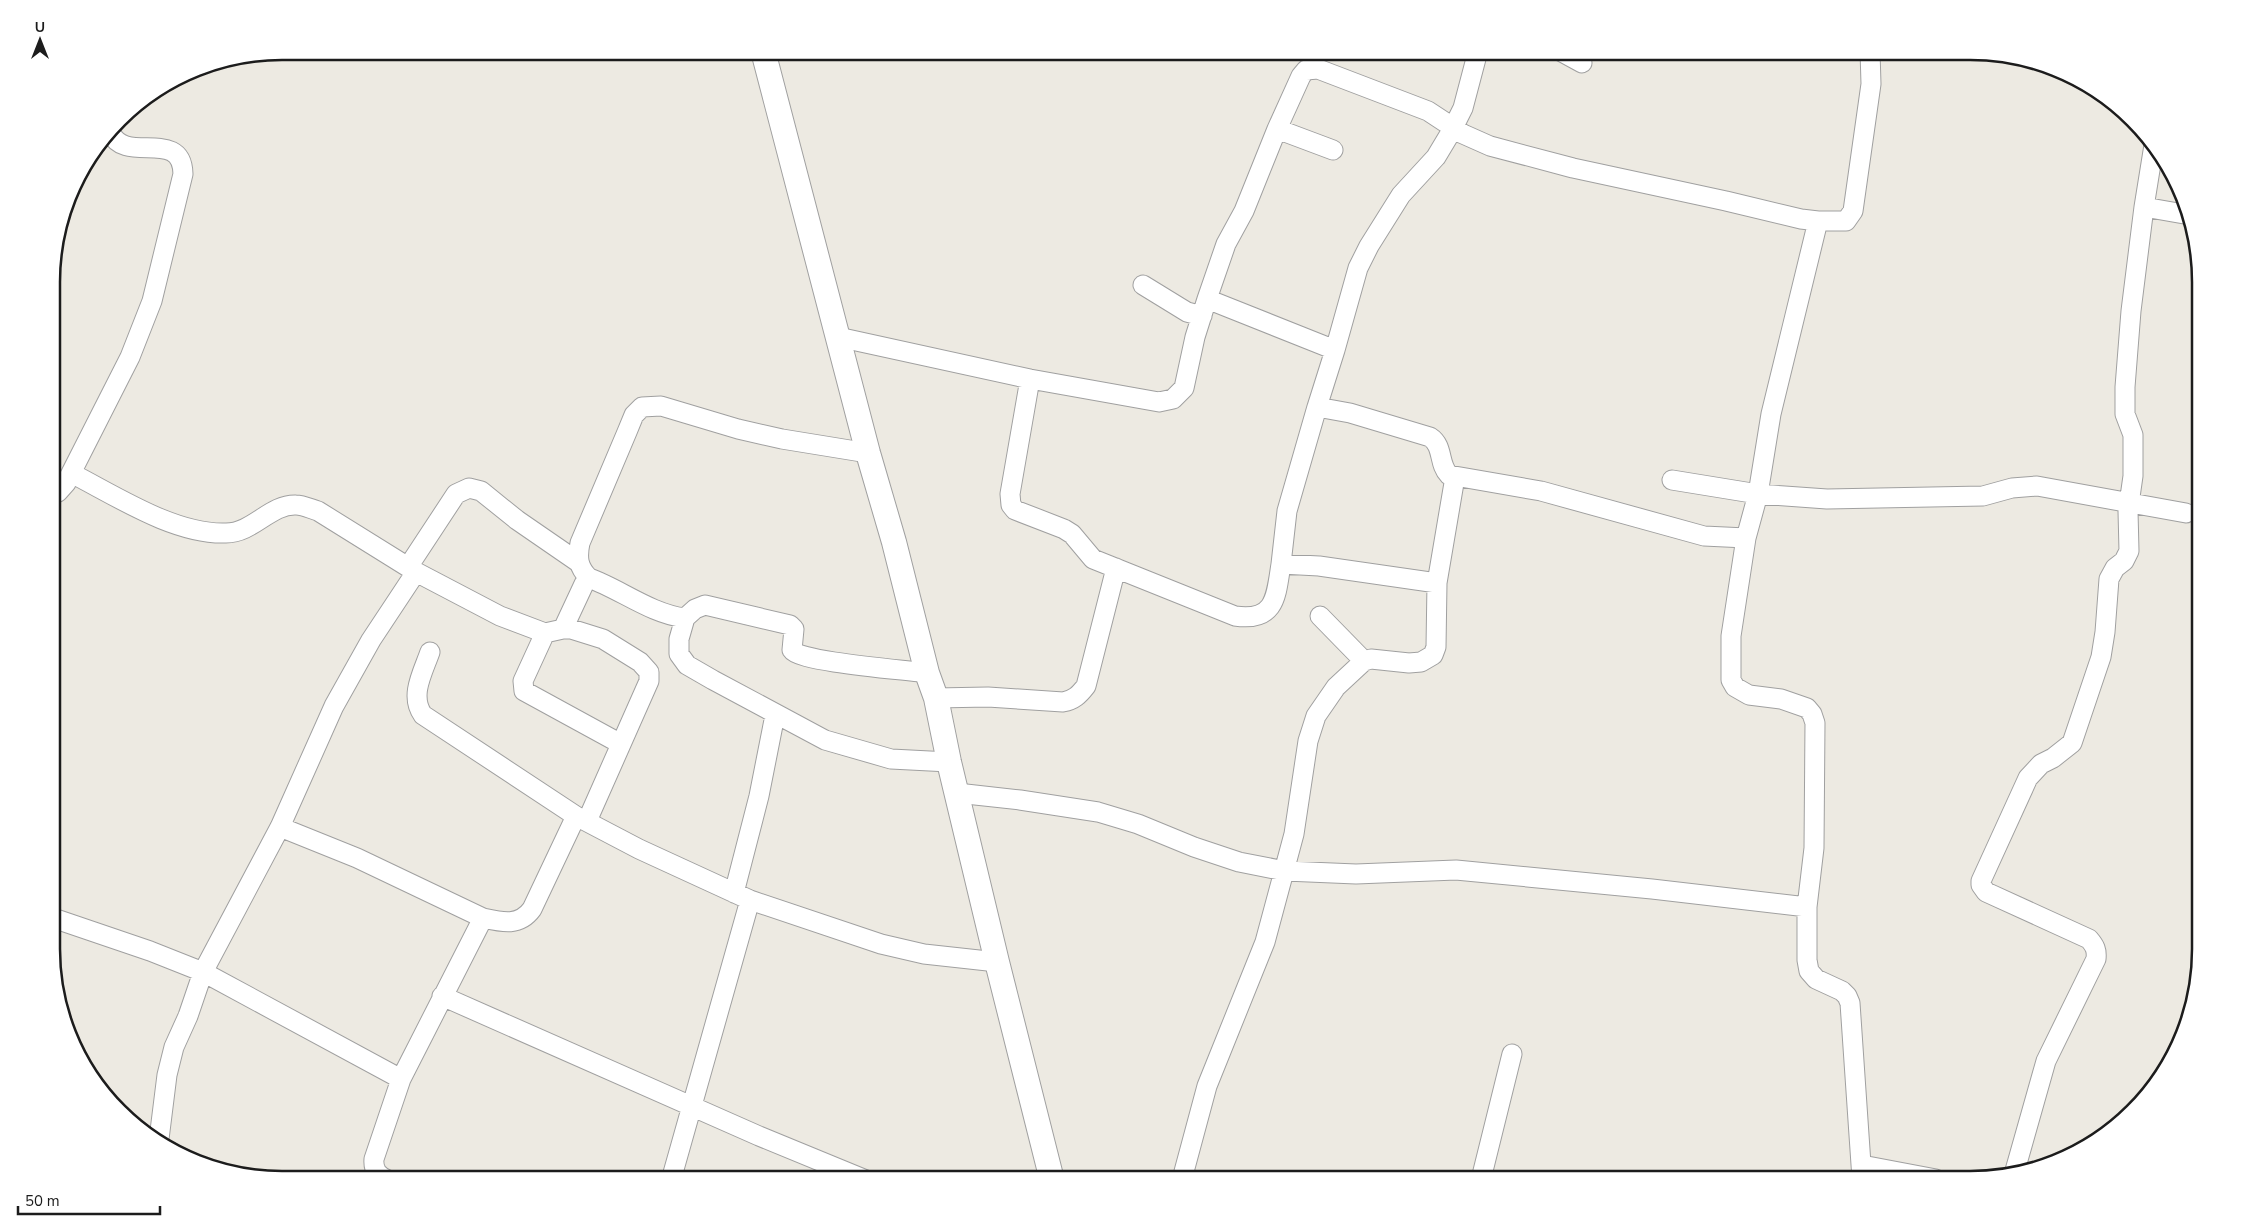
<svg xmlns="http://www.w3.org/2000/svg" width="2252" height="1231" font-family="'Nunito Sans',sans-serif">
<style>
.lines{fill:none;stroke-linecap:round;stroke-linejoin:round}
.minor-casing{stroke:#a0a0a0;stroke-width:21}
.tertiary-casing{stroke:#a0a0a0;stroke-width:26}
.minor{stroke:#fff;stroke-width:19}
.tertiary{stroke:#fff;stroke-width:24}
.rim{fill:none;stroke:#1c1c1c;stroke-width:2.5}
</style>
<rect width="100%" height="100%" fill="#edeae2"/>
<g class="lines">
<g class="minor-casing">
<path id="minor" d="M1560 51 1582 63
M1277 129 1301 76 1306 70 1318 69 1428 111 1463 134 1490 146 1573 168 1726 201 1801 219 1818 221
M2144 207 2184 214
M1143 285 1187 312 1202 316
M1207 299 1226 244 1244 211 1277 129 1333 150
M838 337 1030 379 1159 402 1173 399 1184 388 1195 337 1207 299 1335 350 1317 407 1350 413 1430 437C1444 446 1438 464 1449 475L1541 491 1704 536 1746 538
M1335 350 1358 268 1369 246 1401 195 1436 157 1451 132 1463 108 1478 51
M1030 379 1010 494 1011 505 1015 510 1064 529 1072 534 1093 559 1235 616C1276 622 1276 596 1281 564L1319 566 1437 583 1455 477
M71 473C116 496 175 535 226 533 253 533 270 504 296 505 303 505 311 509 318 511L416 572 500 616 545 633 563 629H571L603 639 640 662 649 672V681L587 821
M1672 480 1758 494 1827 499 1983 496 2012 488 2037 486 2186 513
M52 495 58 492 66 483 130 357 152 301 183 174C182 127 125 165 111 133
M1281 564 1287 511 1317 407
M408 567 456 494 469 488 481 491 517 520 578 562
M589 578C578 567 577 558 580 543L627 432 634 415 642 407 661 406 738 429 782 439 868 453
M1320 616 1364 661
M685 618 679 639V654L687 665 713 680 825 740 891 759 949 762
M563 629 584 584 589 578C620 589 651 614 685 618L695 609 705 605 790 625 794 629 792 650C799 662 908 670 927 673
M545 633 523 681 524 691 621 744
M430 652C423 672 409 696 423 715L576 816 639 849 750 900 881 944 924 954 997 962
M936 698 988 697 1063 702C1074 700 1079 695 1086 686L1116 568
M957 793 1020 800 1098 812 1138 824 1194 847 1239 862 1285 871 1356 874 1456 870 1652 889 1807 907
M280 827 357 858 483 918
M734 893 759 796 775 715
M53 918 150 951 203 972 401 1079 483 918C501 922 519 927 532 909L576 816
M442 996 759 1136 866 1180
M159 1139 167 1075 174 1047 188 1016 203 972 280 827 334 706 371 640 416 572
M1862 1165 1936 1179
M2014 1174 2046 1061 2096 959C2097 950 2095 946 2089 939L1986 892 1981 885V881L2028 778 2041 764 2053 758 2072 743 2101 657 2105 632 2109 579 2115 568 2124 561 2129 551 2128 511 2133 476V435L2125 414V387L2131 311 2144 207 2154 145
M1182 1179 1207 1086 1265 942 1294 834 1308 741 1316 716 1336 687 1364 661 1371 659 1409 663 1421 662 1433 655 1436 647 1437 583
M1481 1179 1512 1054
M1862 1179 1850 1003 1847 996 1842 991 1816 979 1809 971 1807 960V907L1814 848 1815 723 1812 714 1807 708 1781 699 1749 695 1735 687 1731 680V636L1746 538 1758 494 1771 414 1818 221H1846L1853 211 1871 84 1870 51
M388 1180C378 1176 373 1170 374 1159L401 1079
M671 1180 750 900"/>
</g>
<g class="tertiary-casing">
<path id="tertiary" d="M763 51 868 453 894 542 927 673 936 698 949 762 997 962 1052 1180"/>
</g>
<use href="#minor" class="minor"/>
<use href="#tertiary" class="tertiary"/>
</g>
<path d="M0 0H2252V1231H0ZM282 60H1970A222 222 0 0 1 2192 282V949A222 222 0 0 1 1970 1171H282A222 222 0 0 1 60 949V282A222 222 0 0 1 282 60Z" fill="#fff" fill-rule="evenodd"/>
<path class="rim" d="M282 60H1970A222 222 0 0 1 2192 282V949A222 222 0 0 1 1970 1171H282A222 222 0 0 1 60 949V282A222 222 0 0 1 282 60Z"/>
<g transform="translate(40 40)" stroke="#ffffff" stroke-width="4" paint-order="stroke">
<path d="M0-4L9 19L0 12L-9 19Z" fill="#1c1c1c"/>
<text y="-8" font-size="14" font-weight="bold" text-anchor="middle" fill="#1c1c1c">U</text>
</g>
<path d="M18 1206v8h142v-8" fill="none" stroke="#1c1c1c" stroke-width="2.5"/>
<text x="25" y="1206" font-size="15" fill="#1c1c1c" stroke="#ffffff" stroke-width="4" paint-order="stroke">50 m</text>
</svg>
